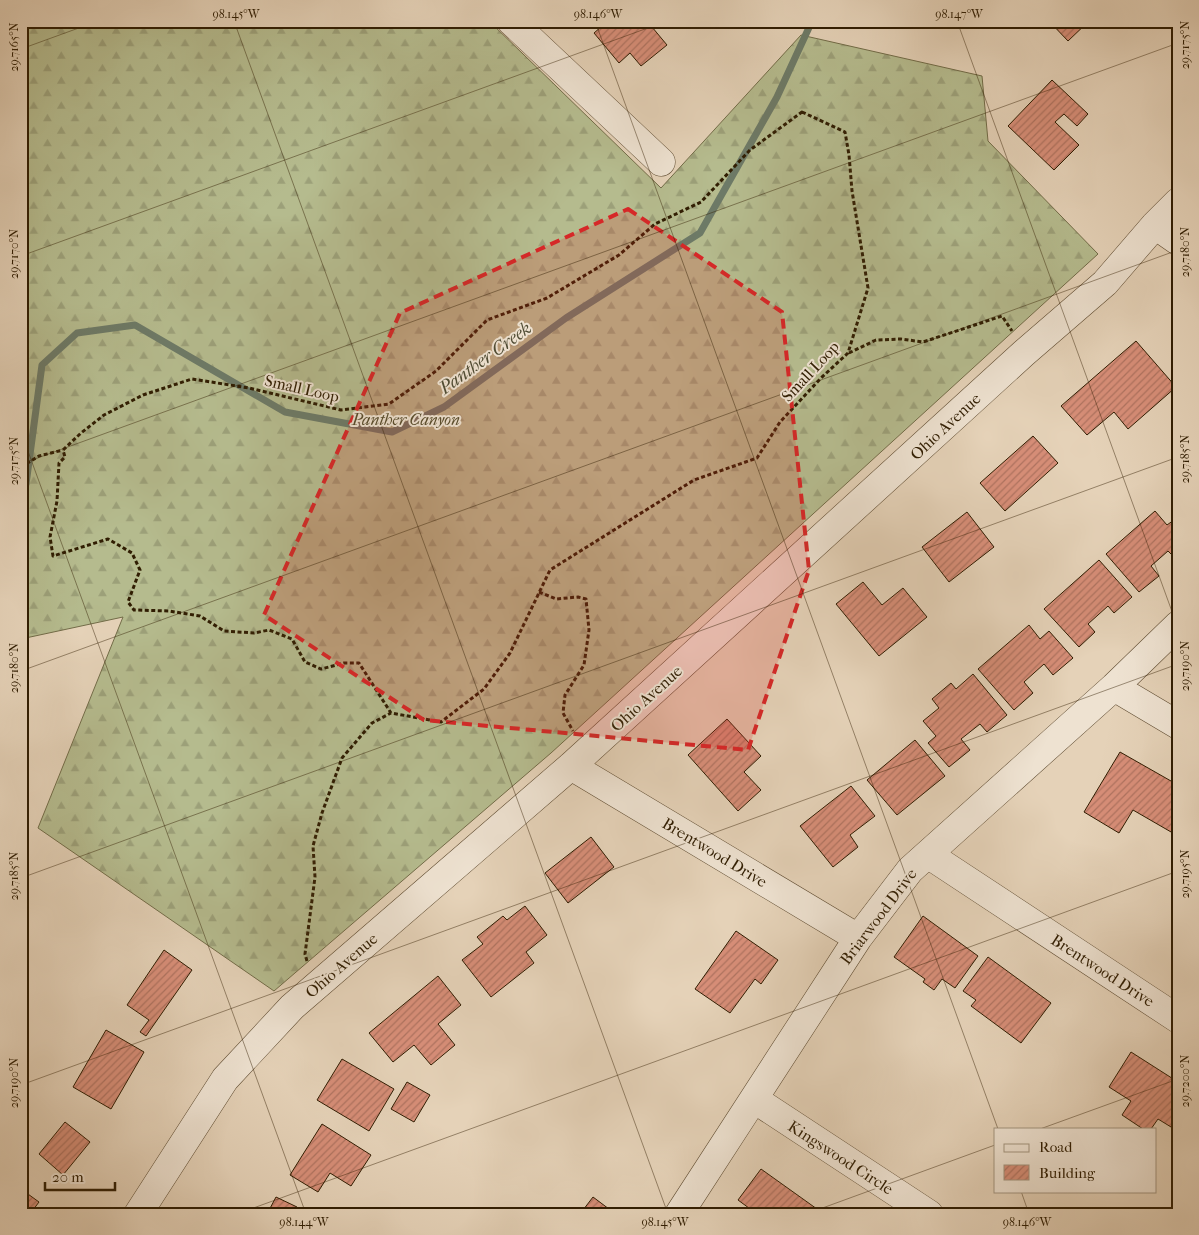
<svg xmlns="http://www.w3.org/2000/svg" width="1199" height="1235" font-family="'IM FELL French Canon',serif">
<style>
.forest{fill:url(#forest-firs);stroke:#726c48}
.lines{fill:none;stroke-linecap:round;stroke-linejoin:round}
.stream{stroke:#6d7a67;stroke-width:7}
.building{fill:url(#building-hatch);stroke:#301d02}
.minor-casing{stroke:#5d4a30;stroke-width:29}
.path{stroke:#301d02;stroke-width:3;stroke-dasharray:4 2.5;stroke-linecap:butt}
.minor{stroke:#eee2d1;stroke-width:28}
.marked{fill:#d62828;fill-opacity:0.2;stroke:#d62828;stroke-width:4;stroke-dasharray:10 6;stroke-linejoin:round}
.ticks{fill:none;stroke:#301d02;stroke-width:1;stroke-opacity:0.45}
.labels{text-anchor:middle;stroke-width:4;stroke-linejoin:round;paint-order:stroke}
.street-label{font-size:16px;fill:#301d02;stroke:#eee2d1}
.park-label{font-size:16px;font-style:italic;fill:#584c2c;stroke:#eee2d1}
.water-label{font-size:18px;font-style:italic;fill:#4f4c34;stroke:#eee2d1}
.neatline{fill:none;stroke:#301d02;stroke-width:2}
.ticks-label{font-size:12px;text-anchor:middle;fill:#301d02}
</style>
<defs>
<pattern id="forest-firs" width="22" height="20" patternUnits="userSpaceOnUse" patternTransform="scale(1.25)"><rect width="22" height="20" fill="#b5bb8e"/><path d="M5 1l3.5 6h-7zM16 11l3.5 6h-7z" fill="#9ca079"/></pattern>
<pattern id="building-hatch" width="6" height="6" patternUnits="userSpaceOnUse" patternTransform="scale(1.25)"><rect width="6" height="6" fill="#d78e78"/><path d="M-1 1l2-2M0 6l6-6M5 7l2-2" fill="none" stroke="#af7360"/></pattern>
</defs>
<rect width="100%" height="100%" fill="#e5d2b8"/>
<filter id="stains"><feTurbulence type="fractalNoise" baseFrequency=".004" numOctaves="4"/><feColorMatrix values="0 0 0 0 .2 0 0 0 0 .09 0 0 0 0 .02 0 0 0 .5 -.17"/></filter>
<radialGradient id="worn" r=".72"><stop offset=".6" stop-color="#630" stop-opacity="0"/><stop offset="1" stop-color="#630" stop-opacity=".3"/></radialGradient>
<path class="forest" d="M21 21H489L661 188 801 35 982 76 988 141 1098 254 551 753 274 991 38 828 123 617 21 639Z"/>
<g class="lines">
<path class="stream" d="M21 492 26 484 42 365 77 333 135 325 285 412 392 432 444 407 566 318 700 233 777 97 812 21"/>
</g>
<path class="building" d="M608 21H647L667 45 641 66 630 53 619 63 594 33Z
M1049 21H1089L1068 41Z
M1052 80 1088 114 1077 126 1064 114 1055 122 1079 145 1054 170 1008 126Z
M1136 341 1176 387 1128 429 1114 412 1087 435 1061 406Z
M1033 436 1058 463 1005 511 980 483Z
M1155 511 1167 525 1178 517V558L1176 559 1168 551 1151 566 1159 576 1139 592 1106 554Z
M967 512 994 547 949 582 922 547Z
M1099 560 1132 597 1114 613 1108 606 1088 624 1095 632 1079 647 1044 609Z
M863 582 882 605 903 588 927 617 879 656 836 604Z
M1029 625 1040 639 1049 631 1073 658 1053 675 1044 664 1024 682 1033 693 1014 710 978 669Z
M973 674 1007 715 987 732 980 724 961 739 970 750 949 767 928 743 936 736 923 721 939 708 932 699 951 683 956 689Z
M727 719 761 756 744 772 761 790 738 811 688 755Z
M915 740 945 776 897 815 867 780Z
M1120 752 1178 785V836L1133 810 1119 833 1084 812Z
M851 786 875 816 850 835 858 847 833 867 800 826Z
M591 837 614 867 568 903 545 873Z
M525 906 547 935 526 952 534 963 491 997 462 960 483 944 477 937 503 916 507 920Z
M923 916 978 956 955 988 942 979 934 990 923 982 925 979 894 957Z
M736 931 778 960 761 984 755 979 730 1013 695 989Z
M164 950 192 970 146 1036 140 1032 149 1020 127 1005Z
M988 957 1051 1003 1021 1043 971 1006 976 1000 963 991Z
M438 976 461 1005 438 1024 455 1045 431 1065 414 1045 393 1062 369 1033Z
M106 1030 144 1052 111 1109 73 1087Z
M1131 1052 1178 1082V1116L1171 1127 1158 1119 1151 1129H1143L1122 1115 1131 1101 1109 1087Z
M342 1059 394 1089 369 1131 317 1100Z
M407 1082 430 1095 414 1122 391 1109Z
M65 1122 90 1142 63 1175 39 1154Z
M322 1124 371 1155 351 1186 330 1173 318 1192 290 1175Z
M761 1169 824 1214H757L738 1200Z
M21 1189 39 1202 30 1214H21Z
M276 1197 297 1207 294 1214H267Z
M593 1197 613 1212 612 1214H580Z"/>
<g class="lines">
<g class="minor-casing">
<path id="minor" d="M511 21 661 162
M1155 225 1178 241
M1114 687 1178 725
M571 766 858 938
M929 855 1178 1019
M754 1099 929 1214
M138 1214 225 1079 292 1007 571 766 1024 353 1105 283 1155 225 1178 202
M679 1214 858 938 910 870 1114 687 1178 625"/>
</g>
<path class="path" d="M802 112 845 132 849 155 852 191 868 288 848 353 821 378 780 422 757 458 694 480 550 570 510 653 484 689 441 722 391 713 359 663H344L321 669 305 662 292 639 269 630 254 633 224 631 200 616 169 611 134 610 128 602 140 570 132 553 108 539 53 556 50 537 57 501 59 463 65 457 63 450 81 433 104 415 143 395 192 379 249 388 341 410 389 404 436 371 487 320 547 298 619 255 655 224 701 202 750 150Z
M849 353 876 340 901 339 923 342 1002 316 1012 331
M21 467 39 456 63 450
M539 592 556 599 578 597 586 599 589 630 584 665 565 695 563 713 573 731
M307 961 305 954 315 877 313 846 322 813 342 758 372 723 391 713"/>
<use href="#minor" class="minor"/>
</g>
<path class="marked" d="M628 209 782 312 809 570 748 750 424 720 264 615 400 313Z"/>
<path class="ticks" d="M234 21 668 1214M595 21 998 1129M957 21 1178 628M21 49 98 21M21 256 667 21M21 432 306 1214M21 464 1178 43M21 671 1178 250M21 878 1178 457M21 1085 1178 664M1040 1129 1178 1079M1021 1191 1029 1214M237 1214 1178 871M806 1214 995 1145"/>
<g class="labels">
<g class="street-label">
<text transform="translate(810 371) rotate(-47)" y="6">Small Loop</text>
<text transform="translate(302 388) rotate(13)" y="6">Small Loop</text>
<text transform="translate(945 426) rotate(-43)" y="6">Ohio Avenue</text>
<text transform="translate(646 698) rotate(-42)" y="6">Ohio Avenue</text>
<text transform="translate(715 852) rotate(31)" y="6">Brentwood Drive</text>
<text transform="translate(878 916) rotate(-53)" y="6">Briarwood Drive</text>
<text transform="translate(341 965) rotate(-41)" y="6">Ohio Avenue</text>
<text transform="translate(1103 970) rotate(33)" y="6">Brentwood Drive</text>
<text transform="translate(841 1157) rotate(33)" y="6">Kingswood Circle</text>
</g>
<g class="park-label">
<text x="406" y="425">Panther Canyon</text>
</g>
<g class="water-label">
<text transform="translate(485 358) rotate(-36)" y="6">Panther Creek</text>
</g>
</g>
<rect width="1199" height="1235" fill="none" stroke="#e5d2b8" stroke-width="55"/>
<rect x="994" y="1128" width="162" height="65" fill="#eee2d1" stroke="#a2937e"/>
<rect x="1004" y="1144" width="25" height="8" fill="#eee2d1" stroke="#a2937e"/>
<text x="1039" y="1152" font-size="15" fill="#301d02">Road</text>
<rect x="1004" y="1165" width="25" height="15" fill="url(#building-hatch)" stroke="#a2937e"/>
<text x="1039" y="1178" font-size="15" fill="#301d02">Building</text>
<path d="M45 1182v8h70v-8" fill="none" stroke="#301d02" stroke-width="2.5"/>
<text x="52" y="1182" font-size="15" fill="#301d02" stroke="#eee2d1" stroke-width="4" paint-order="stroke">20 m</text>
<rect x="28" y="28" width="1144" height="1180" class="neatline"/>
<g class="ticks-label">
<text x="236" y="18">98.145°W</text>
<text x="598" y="18">98.146°W</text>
<text x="959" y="18">98.147°W</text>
<text transform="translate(1185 45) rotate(-90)" y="4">29.7175°N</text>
<text transform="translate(14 47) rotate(-90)" y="4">29.7165°N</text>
<text transform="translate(1185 252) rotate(-90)" y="4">29.7180°N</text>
<text transform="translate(14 254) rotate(-90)" y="4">29.7170°N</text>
<text transform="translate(1185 459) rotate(-90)" y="4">29.7185°N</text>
<text transform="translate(14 461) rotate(-90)" y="4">29.7175°N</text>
<text transform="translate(1185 666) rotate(-90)" y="4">29.7190°N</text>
<text transform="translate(14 668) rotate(-90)" y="4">29.7180°N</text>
<text transform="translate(1185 874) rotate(-90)" y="4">29.7195°N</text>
<text transform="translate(14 876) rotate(-90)" y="4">29.7185°N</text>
<text transform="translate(1185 1081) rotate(-90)" y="4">29.7200°N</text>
<text transform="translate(14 1083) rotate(-90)" y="4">29.7190°N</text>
<text x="304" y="1226">98.144°W</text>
<text x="665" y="1226">98.145°W</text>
<text x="1027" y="1226">98.146°W</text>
</g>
<rect width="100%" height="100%" filter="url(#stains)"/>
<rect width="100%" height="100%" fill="url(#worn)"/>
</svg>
